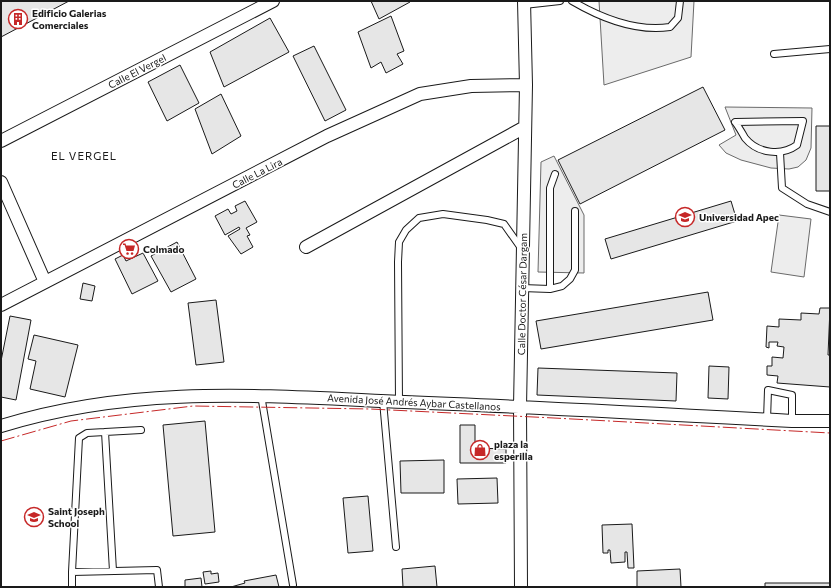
<svg xmlns="http://www.w3.org/2000/svg" width="831" height="588" font-family="Commissioner,sans-serif">
<style>
.built{fill:#ededed;stroke:#6a6a6a}
.building{fill:#e6e6e6;stroke:#1a1a1a}
.lines{fill:none;stroke-linecap:round;stroke-linejoin:round}
.lane-casing{stroke:#1a1a1a;stroke-width:8}
.street-casing{stroke:#1a1a1a;stroke-width:14}
.lane{stroke:#fff;stroke-width:6}
.street{stroke:#fff;stroke-width:12}
.power{stroke:#c62828;stroke-width:1;stroke-dasharray:14 3 2 3;stroke-linecap:butt}
.labels{text-anchor:middle;stroke-width:3;stroke-linejoin:round;paint-order:stroke}
.poi-label{font-size:10px;font-weight:bold;fill:#1a1a1a;stroke:#fff;text-anchor:start}
.street-label{font-size:10px;fill:#1a1a1a;stroke:#fff}
.neighbourhood-label{font-size:11px;letter-spacing:1px;fill:#1a1a1a;stroke:#fff}
</style>
<rect width="100%" height="100%" fill="#fff"/>
<path class="built" d="M599 1H694L691 57 604 85Z
M725 107 812 108 811 148 806 160 798 167 789 169 771 168 741 160 726 153 719 145 736 135Z
M554 156 584 215V273L538 272 541 162Z
M779 215 811 219 804 277 771 272Z"/>
<path class="building" d="M1 1H69L1 37Z
M371 1H409L410 2 379 19Z
M391 16 404 51 397 54 403 64 386 73 381 62 371 68 358 32Z
M270 18 289 52 224 87 210 52Z
M314 46 346 110 325 121 293 56Z
M180 65 199 103 167 121 148 82Z
M703 87 725 130 580 204 558 160Z
M221 94 241 136 212 154 195 109Z
M816 126H830V191H816Z
M245 201 257 222 246 228 250 235 247 236 253 247 241 254 228 236 240 229 239 227 225 235 215 216 228 209 231 214 237 211 235 206Z
M731 201 737 221 611 259 605 239Z
M177 242 196 279 171 292 151 256Z
M143 253 158 281 132 294 115 259 123 255 126 261Z
M83 283 95 286 92 301 80 299Z
M708 292 713 320 541 349 536 321Z
M216 300 224 362 196 365 188 303Z
M820 308H830L828 355H830V387L777 383 778 376 767 375V366H772V357L783 358 784 347 777 346 778 342H769V348L766 347 767 326 779 327V319L801 320V313L819 314Z
M10 316 31 320 16 400 1 397V361Z
M34 335 78 345 65 397 30 389 36 361 28 359Z
M709 366 729 367 728 399 708 398Z
M538 368 677 373 676 401 537 395Z
M205 421 215 532 173 536 163 425Z
M460 425H475V448L506 449V463H460Z
M444 460V493H401L400 461Z
M497 478 498 503 458 504 457 479Z
M368 496 373 551 348 553 343 498Z
M632 524 634 568H628L627 552H625V562L611 563 610 550H608V553H603L602 525Z
M435 566 437 587H403L402 569Z
M680 569 681 587H637V571Z
M211 571V574L218 573 219 582 205 584 203 572Z
M276 575 279 587H231L245 583 244 581Z
M201 578 202 587H185V580Z
M765 583H830V587H765Z"/>
<g class="lines">
<g class="lane-casing">
<path id="lane" d="M572 1C601 18 636 32 670 27L678 18 680 1
M524 5 560 1
M774 54 830 49
M803 121 797 145C782 156 758 154 745 138 742 133 739 127 735 122Z
M780 153 782 188 807 204 830 212
M522 288 550 289 562 286 570 279 575 270V211
M550 289V188L555 174
M261 395 293 585
M383 401 396 547
M399 402 398 262 399 242 406 230 419 218 443 214 487 220 504 224 521 248
M767 420 768 390 792 395V421
M105 432 113 571
M72 572 79 438 87 433 141 430
M72 587V572L157 570 159 587"/>
</g>
<g class="street-casing">
<path id="street" d="M1 141 273 1
M1 182 45 282
M306 247 525 127
M1 305 327 136 420 94 471 86 526 85
M1 426C137 384 266 396 405 402 534 407 663 414 792 421H830
M521 587 520 407 526 85 524 1"/>
</g>
<use href="#lane" class="lane"/>
<use href="#street" class="street"/>
<path class="power" d="M1 441 71 421 193 406 370 409 554 418 830 433"/>
</g>
<defs>
<g id="building-ring" transform="scale(1)"><circle r="9.5" fill="#fff" stroke="#c62828" stroke-width="1.5"/><path d="M-4-6H4V6H1V3H-1V6H-4ZM-2.5-4.3h1.7v1.8h-1.7ZM.8-4.3h1.7v1.8H.8ZM-2.5-1h1.7V.8h-1.7ZM.8-1h1.7V.8H.8Z" fill="#c62828"/></g>
<g id="university-ring" transform="scale(1)"><circle r="9.5" fill="#fff" stroke="#c62828" stroke-width="1.5"/><path d="M0-5L7-2L0 1L-7-2ZM-4 1L0 2.5L4 1V4Q0 6-4 4Z" fill="#c62828"/></g>
<g id="supermarket-ring" transform="scale(1)"><circle r="9.5" fill="#fff" stroke="#c62828" stroke-width="1.5"/><path d="M-6-5.5h2.5l.6 2H6L4.5 2H-2.5L-4.4-4H-6ZM-1.5 3.2a1.3 1.3 0 1 0 .1 0ZM3 3.2a1.3 1.3 0 1 0 .1 0Z" fill="#c62828"/></g>
<g id="shop-ring" transform="scale(1)"><circle r="9.5" fill="#fff" stroke="#c62828" stroke-width="1.5"/><path d="M-5-2.5h2.3a2.7 3.5 0 0 1 5.4 0H5L5.5 6h-11ZM-1.5-2.5h3a1.5 2.3 0 0 0-3 0Z" fill="#c62828"/></g>
<g id="school-ring" transform="scale(1)"><circle r="9.5" fill="#fff" stroke="#c62828" stroke-width="1.5"/><path d="M0-5L7-2L0 1L-7-2ZM-4 1L0 2.5L4 1V4Q0 6-4 4Z" fill="#c62828"/></g>
</defs>
<g fill-rule="evenodd">
<use href="#building-ring" x="18" y="19"/>
<use href="#university-ring" x="685" y="217"/>
<use href="#supermarket-ring" x="129" y="249"/>
<use href="#shop-ring" x="480" y="450"/>
<use href="#school-ring" x="34" y="517"/>
</g>
<g class="labels">
<g class="poi-label">
<text x="32" y="17">Edificio Galerias<tspan x="32" dy="12">Comerciales</tspan></text>
<text x="699" y="221">Universidad Apec</text>
<text x="143" y="253">Colmado</text>
<text x="494" y="448">plaza la<tspan x="494" dy="12">esperilla</tspan></text>
<text x="48" y="515">Saint Joseph<tspan x="48" dy="12">School</tspan></text>
</g>
<g class="street-label">
<text transform="translate(137 71) rotate(-27)" y="4">Calle El Vergel</text>
<text transform="translate(257 173) rotate(-27)" y="4">Calle La Lira</text>
<text transform="translate(522 294) rotate(-89)" y="4">Calle Doctor César Dargam</text>
<text transform="translate(414 402) rotate(3)" y="4">Avenida José Andrés Aybar Castellanos</text>
</g>
<g class="neighbourhood-label">
<text x="84" y="160">EL VERGEL</text>
</g>
</g>
<rect width="831" height="588" fill="none" stroke="#1a1a1a" stroke-width="4"/>
</svg>
